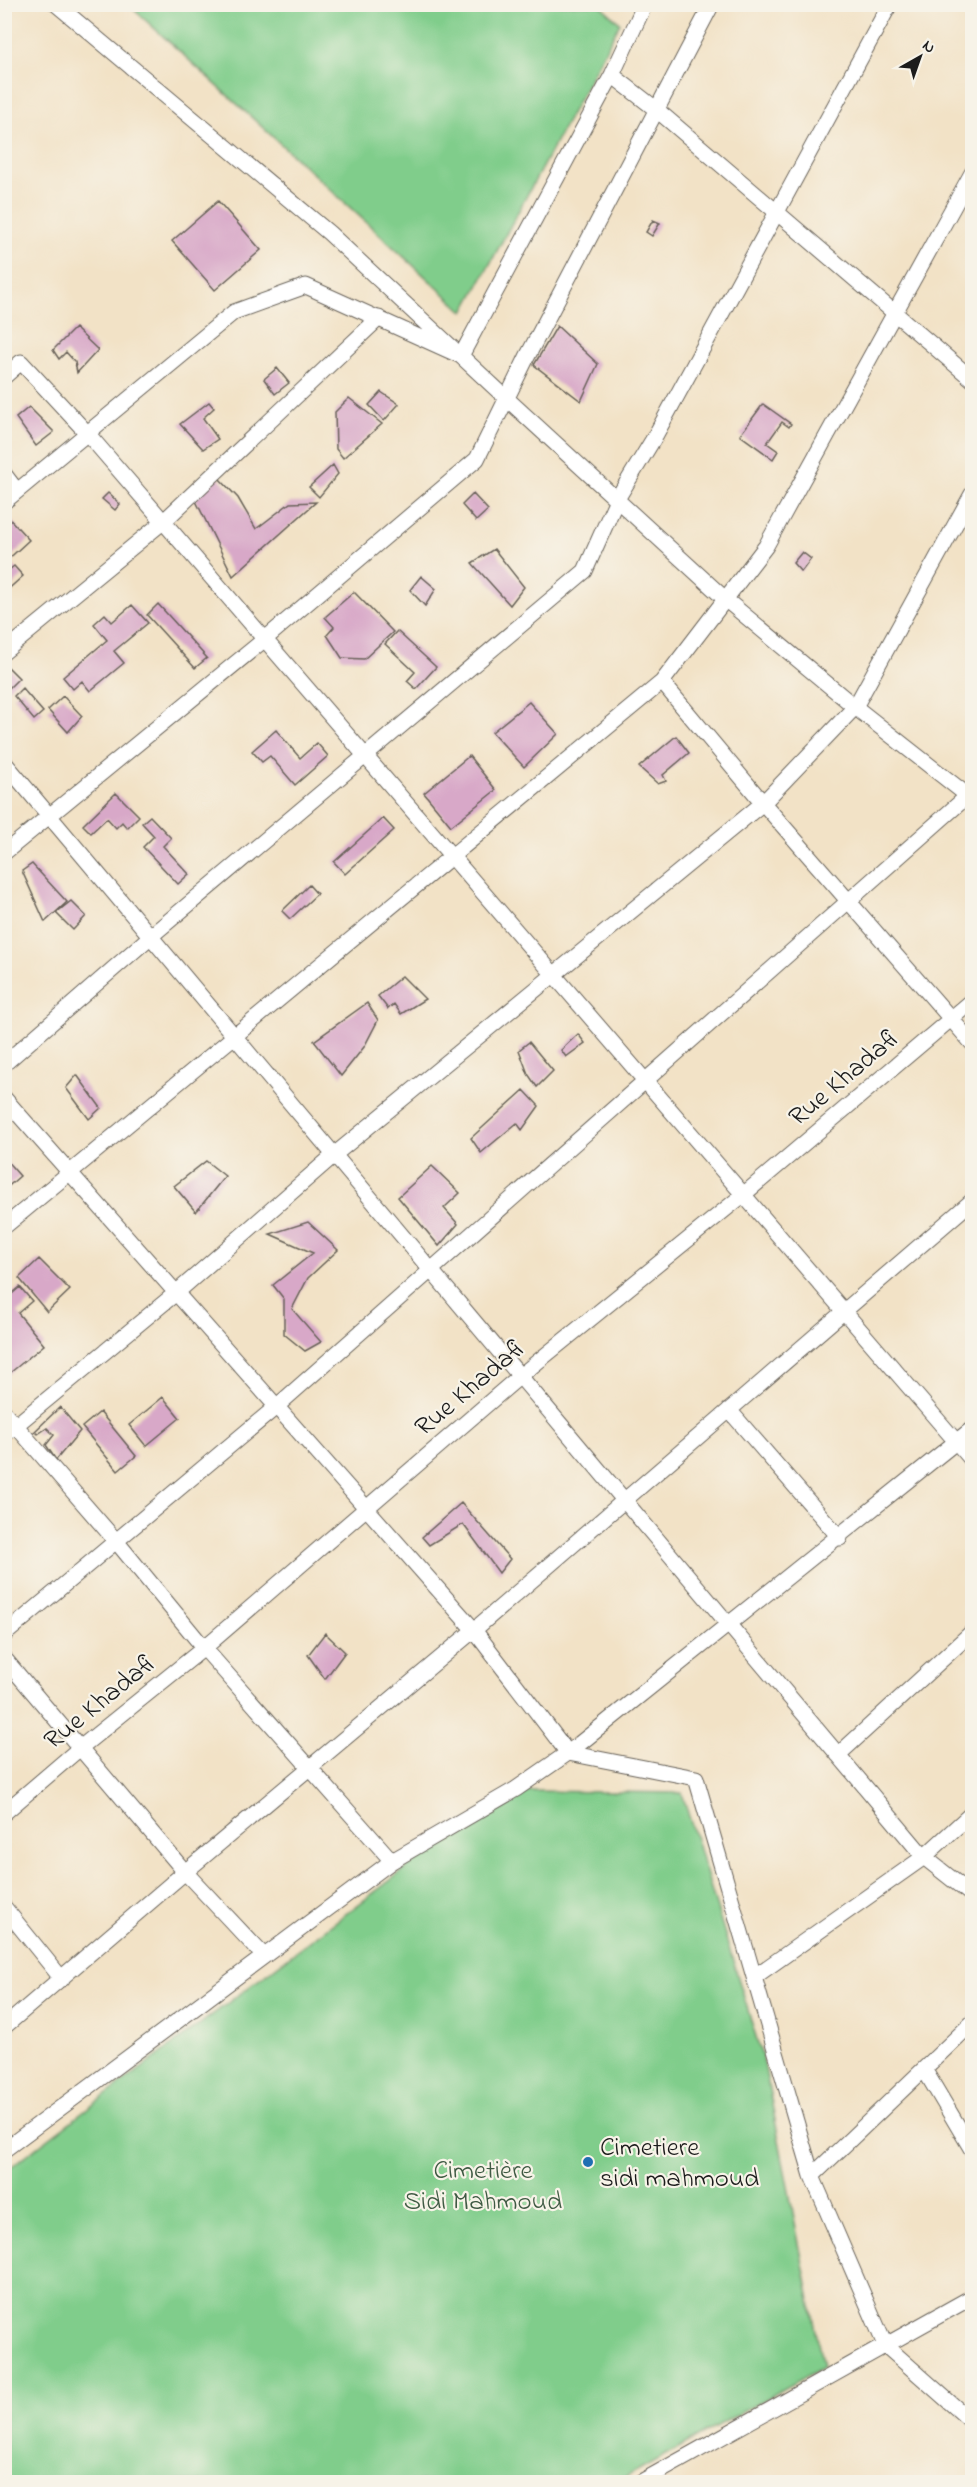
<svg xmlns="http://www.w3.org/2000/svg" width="977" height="2487" font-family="'Indie Flower',sans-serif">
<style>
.green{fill:#80cd8b;stroke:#4e7454;stroke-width:1.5}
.building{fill:#d8a8c8}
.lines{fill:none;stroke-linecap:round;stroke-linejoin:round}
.street-casing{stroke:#676158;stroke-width:17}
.street{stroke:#fff;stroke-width:15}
.poi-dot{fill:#1f6fb2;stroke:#f7f3e8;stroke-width:2}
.labels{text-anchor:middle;stroke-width:4.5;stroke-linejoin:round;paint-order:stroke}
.street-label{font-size:27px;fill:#1c1c1c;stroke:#f7f3e8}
.poi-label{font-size:27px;fill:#1c1c1c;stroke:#f7f3e8;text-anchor:start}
.park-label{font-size:27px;fill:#3f5a43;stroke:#f7f3e8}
</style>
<rect width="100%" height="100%" fill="#f7f3e8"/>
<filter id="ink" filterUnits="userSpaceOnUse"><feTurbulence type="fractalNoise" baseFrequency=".0167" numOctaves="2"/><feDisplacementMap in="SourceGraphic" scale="12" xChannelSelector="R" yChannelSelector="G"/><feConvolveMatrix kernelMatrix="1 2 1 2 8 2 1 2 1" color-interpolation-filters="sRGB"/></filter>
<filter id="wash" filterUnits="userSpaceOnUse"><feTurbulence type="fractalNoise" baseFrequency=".008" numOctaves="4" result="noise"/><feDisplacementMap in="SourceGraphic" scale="24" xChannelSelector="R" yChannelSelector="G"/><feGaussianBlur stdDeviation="1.35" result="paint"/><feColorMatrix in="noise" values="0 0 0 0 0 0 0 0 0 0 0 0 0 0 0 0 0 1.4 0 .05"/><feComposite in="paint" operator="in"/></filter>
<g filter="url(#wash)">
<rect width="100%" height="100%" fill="#f2e2c6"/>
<path class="green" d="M600 5 620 23 464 312 129 5Z
M529 1791 682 1793 764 2063 823 2367 617 2482H5L4 2172 457 1830Z"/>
<g id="blocks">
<path class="building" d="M218 201 261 250 215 290 172 241Z
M653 220 660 223 652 236 646 232Z
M557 326 598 364 581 401 534 365Z
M75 328 98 350 77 373 75 362 66 352 59 359 53 350Z
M277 368 289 383 275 394 264 379Z
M381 392 399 404 384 421 369 405Z
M349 398 382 424 343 458 336 449 335 412Z
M209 402 214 408 203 418 218 439 203 449 180 424Z
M763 404 791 424 789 427 782 422 767 443 778 451 773 459 740 435Z
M29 407 54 432 36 446 16 418Z
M333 465 338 474 319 497 309 487Z
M217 476 238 498 256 529 290 503 316 502 233 576 195 499Z
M108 493 120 504 115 510 102 499Z
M473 494 488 510 476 521 462 505Z
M7 516 29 540 4 563V518Z
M494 549 524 587 510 605 472 563Z
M802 552 811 559 801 572 793 563Z
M14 566 23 576 4 593V574Z
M421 576 436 589 425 606 410 590Z
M354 592 393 632 364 659 342 658 327 635 334 627 325 617Z
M158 604 207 658 195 668 147 615Z
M132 605 148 623 114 651 124 663 90 691 82 681 73 689 63 677 107 640 94 624 105 614 112 622Z
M397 631 436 667 416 689 407 681 415 672 385 644Z
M4 663 19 678 8 689 4 685Z
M22 688 43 712 34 720 14 696Z
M63 696 82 716 68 732 48 710Z
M529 702 558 734 524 767 492 732Z
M276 730 300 758 317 743 328 756 295 785 270 756 262 762 252 751Z
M676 736 689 753 663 775 666 781 658 784 639 767Z
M469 756 496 790 451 826 424 793Z
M116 793 139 816 127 828 122 822 116 828 107 818 91 833 83 825Z
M150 816 171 838 163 846 189 874 178 884 143 847 154 836 142 823Z
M383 818 394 830 345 874 334 862Z
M32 864 67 902 45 922 22 871Z
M309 885 317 894 290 919 282 911Z
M71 901 86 916 73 930 56 913Z
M402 976 425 999 401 1014 394 1004 388 1009 378 996Z
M367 1003 378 1020 364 1047 341 1076 314 1041Z
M578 1034 585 1043 566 1057 561 1050Z
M529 1042 553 1071 537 1087 528 1074 519 1050Z
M77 1075 101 1108 89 1119 66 1088Z
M524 1090 539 1106 522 1130 517 1123 481 1153 471 1138Z
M4 1158 20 1176 4 1190Z
M206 1161 225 1176 196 1212 174 1186Z
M432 1166 460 1193 444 1208 458 1224 439 1246 398 1197Z
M308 1222 338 1250 308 1278 292 1309 321 1342 305 1351 284 1334V1299L273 1285 313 1253 270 1234Z
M39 1259 70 1290 47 1312 19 1278Z
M20 1287 32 1301 18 1313 44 1345 5 1377V1300Z
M163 1397 180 1418 146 1446 129 1425Z
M60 1407 80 1431 56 1460 46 1445 54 1435 47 1428 38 1434 34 1432Z
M100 1412 136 1456 118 1471 82 1427Z
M461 1503 510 1559 499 1573 463 1524 429 1545 422 1537Z
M325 1633 345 1652 325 1679 308 1655Z"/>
</g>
</g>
<g filter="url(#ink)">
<use href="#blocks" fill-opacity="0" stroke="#676158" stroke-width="1.5"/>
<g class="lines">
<g class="street-casing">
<path id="street" d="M56 4 329 233 506 398 725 599 855 707 972 799
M612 75 657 110 972 379
M4 377 21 362 87 433 972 1460
M4 474 17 491
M4 502 234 312 306 286 461 356 612 75 645 4
M4 652 164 521 379 318
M662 682 763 803 972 1043
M4 762 924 1857 972 1895
M4 853 265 639 477 459 527 357 712 4
M4 1064 151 936 585 571 617 499 654 438 890 4
M4 1098 474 1630 568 1753 696 1778 812 2176 885 2345 972 2422
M4 1227 662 682 766 546 972 173
M729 1410 840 1538
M4 1412 116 1541 204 1648 392 1861
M4 1435 176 1293 334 1155 763 803 855 707 972 494
M4 1635 276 1407 972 792
M4 1658 185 1872 264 1956
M838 1755 972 1632
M4 1813 80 1748 204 1648 520 1376 743 1195 972 1001
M4 1907 62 1979
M754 1977 924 1857 972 1813
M4 2027 185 1872 474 1630 972 1201
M924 2069 972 2150
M4 2150 392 1861 516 1789 568 1753 972 1429
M812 2176 972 2023
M641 2482 972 2297"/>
</g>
<use href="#street" class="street"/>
</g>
</g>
<circle class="poi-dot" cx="588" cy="2162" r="6"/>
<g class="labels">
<g class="street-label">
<text transform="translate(844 1076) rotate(-40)" y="9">Rue Khadafi</text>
<text transform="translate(470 1386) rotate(-40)" y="9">Rue Khadafi</text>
<text transform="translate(100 1700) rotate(-39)" y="9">Rue Khadafi</text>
</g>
<g class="poi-label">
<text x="600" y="2155">Cimetiere<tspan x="600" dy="31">sidi mahmoud</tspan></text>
</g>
<g class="park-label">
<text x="483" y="2178">Cimetière<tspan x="483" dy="31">Sidi Mahmoud</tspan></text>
</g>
</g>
<rect width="977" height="2487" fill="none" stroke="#f7f3e8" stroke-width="24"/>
<g transform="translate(920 57) rotate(40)" stroke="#f7f3e8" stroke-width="4.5" paint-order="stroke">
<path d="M0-4.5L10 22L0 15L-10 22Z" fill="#1c1c1c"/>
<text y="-9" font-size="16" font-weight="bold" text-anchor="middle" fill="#1c1c1c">N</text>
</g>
</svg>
